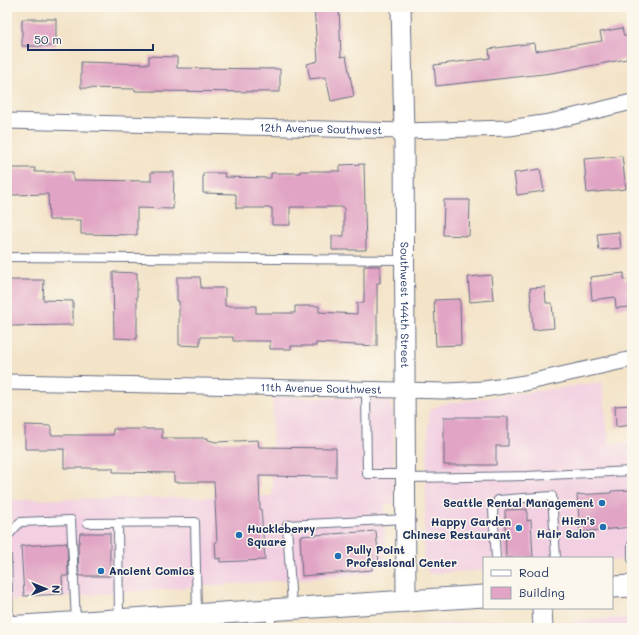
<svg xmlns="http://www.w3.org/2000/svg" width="639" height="635" font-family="Mali,sans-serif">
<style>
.built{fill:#f2cfe1}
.building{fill:#e1a4c4}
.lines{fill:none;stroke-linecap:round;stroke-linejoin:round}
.service-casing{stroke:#676e83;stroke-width:10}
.minor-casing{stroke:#676e83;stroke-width:17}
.tertiary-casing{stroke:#676e83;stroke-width:21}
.secondary-casing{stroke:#676e83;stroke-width:23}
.service{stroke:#fff;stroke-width:8}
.minor{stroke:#fff;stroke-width:15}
.tertiary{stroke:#fff;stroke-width:19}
.secondary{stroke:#fff;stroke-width:21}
.poi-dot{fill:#1f6fb2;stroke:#fbf7ec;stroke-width:1.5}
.labels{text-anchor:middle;stroke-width:3;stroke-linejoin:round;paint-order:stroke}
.street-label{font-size:11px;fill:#1b2f5e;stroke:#fbf7ec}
.poi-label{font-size:11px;font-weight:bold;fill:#1b2f5e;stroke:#fbf7ec;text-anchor:end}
</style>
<rect width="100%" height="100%" fill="#fbf7ec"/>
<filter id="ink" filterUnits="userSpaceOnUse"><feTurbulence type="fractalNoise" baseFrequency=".025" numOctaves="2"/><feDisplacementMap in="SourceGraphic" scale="8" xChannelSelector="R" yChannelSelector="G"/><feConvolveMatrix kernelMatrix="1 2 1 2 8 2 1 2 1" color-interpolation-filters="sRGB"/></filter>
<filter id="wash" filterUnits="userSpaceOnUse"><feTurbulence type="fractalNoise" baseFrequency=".012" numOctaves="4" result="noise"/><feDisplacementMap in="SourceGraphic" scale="16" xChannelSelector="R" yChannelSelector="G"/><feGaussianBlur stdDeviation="0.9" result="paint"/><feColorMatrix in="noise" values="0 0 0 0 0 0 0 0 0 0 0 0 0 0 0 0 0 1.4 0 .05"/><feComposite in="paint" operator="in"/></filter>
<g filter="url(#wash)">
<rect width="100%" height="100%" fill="#f3e3c7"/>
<path class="built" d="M602 382 609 443 632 442V559L612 561V558H484V570L429 574 423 562 429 410 443 404Z
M273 397 384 398 390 403 393 411 394 504H385V561L380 566 369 574 7 601V500L272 496Z
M632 617V628H567L572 621Z
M499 620 506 621 518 628H387Z"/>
<g id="blocks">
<path class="building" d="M314 7H339L341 57 346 56 354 96 331 101 326 77 310 79 307 64 318 61Z
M22 19H56V46H22Z
M622 28 624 36 632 35V58L552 73 436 86 434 65 490 58 489 49 534 43 535 51 602 41 600 32Z
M149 56 177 57V68L280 69V92L135 91V89L81 88V62L149 64Z
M622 156 626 189 587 193 584 159Z
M364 164 366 250H332V236H344V207H290V225H272V208H236V194L203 193V173H225L224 177 271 178V173H300V171H340V165Z
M11 168H35V172H73V180L151 181V172H174L173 209 137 208V235L81 234V220H49L48 194 12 195Z
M540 169 544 191 517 195 514 173Z
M444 200H470L469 236 443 235Z
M619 232 621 248 599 250 597 234Z
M364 266H380V283H377V346L316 343V346H291V349H270V341H233V337H200V346L179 345V301H177V277H200L201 288H225V306H256V313H295V306H319V312L357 314V303H364Z
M113 272 137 273V339L114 338Z
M624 273V280L632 279V307L616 308 615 297 592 300 590 277Z
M491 275 493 300 470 302 468 277Z
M7 280H44L43 300 73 301V325L7 326Z
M545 287 546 303H552L554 328 533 330 530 288Z
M460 299 461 345 436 346 434 300Z
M632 405V425L616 427 615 406Z
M444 417H508V446H496V465H444Z
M25 425 51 426V435H113V429H162V438H208V440L216 442 258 440 259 447 336 448V477L259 476 260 509H261L265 560 220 562V558L216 559 215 542H217L214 482H174V473L113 472V468H64V449H25Z
M632 490V527L580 532 577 495 611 493V491Z
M527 509V521L531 520 533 558H506L505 510Z
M376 531 379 563H372V570L302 576 300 536Z
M80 533H110V576H79L78 543H79Z
M67 543 68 576H62L63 594 24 596 21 546Z"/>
</g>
</g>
<g filter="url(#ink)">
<use href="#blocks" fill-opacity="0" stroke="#676e83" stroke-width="1"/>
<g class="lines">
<g class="service-casing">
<path id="service" d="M7 257 405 260
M366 389 367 474H406
M406 478 527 476 632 471
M88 523 195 522 197 614
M118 523 119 620
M7 537 20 522 71 520 76 622
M632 545V559
M7 556 9 626
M496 558 493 510 498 500 552 496 556 558
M292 607 287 525 406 519
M271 611V628"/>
</g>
<g class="minor-casing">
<g id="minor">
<path id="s1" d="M7 121 404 131 509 128 550 122 632 102"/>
<path id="s2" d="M7 382 448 391 484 389 525 383 632 359"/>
</g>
</g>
<g class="tertiary-casing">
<g id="tertiary">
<path id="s3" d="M401 7 404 131 406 602"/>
<path d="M542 608 543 628"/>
</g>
</g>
<g class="secondary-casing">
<path id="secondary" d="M612 587 632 586
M7 627 484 596"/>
</g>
<use href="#service" class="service"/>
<use href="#minor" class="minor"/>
<use href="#tertiary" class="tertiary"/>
<use href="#secondary" class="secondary"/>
</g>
</g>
<g class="poi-dot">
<circle cx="602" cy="503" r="4"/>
<circle cx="603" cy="527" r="4"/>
<circle cx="519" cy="528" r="4"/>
<circle cx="239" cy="535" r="4"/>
<circle cx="338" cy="556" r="4"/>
<circle cx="101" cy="571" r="4"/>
</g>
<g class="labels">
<g class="street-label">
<text dy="4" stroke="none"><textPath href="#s1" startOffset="314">12th Avenue Southwest</textPath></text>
<text dy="4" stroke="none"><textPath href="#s3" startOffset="298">Southwest 144th Street</textPath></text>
<text dy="4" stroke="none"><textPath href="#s2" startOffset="314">11th Avenue Southwest</textPath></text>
</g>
<g class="poi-label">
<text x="594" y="507">Seattle Rental Management</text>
<text x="595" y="525">Hien's<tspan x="595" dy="13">Hair Salon</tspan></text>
<text x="511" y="526">Happy Garden<tspan x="511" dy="13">Chinese Restaurant</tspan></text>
<text x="247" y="533" text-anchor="start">Huckleberry<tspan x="247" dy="13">Square</tspan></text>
<text x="346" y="554" text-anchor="start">Pully Point<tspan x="346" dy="13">Professional Center</tspan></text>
<text x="109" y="575" text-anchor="start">Ancient Comics</text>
</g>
</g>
<rect width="639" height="635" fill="none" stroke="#fbf7ec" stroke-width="24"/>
<rect x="483" y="557" width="130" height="52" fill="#fbf7ec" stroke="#a1a7b3"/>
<rect x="491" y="570" width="20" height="6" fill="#ffffff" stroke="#a1a7b3"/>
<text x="519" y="577" font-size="12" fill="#1b2f5e">Road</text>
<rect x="491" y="587" width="20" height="12" fill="#e1a4c4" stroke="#a1a7b3"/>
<text x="519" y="597" font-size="12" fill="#1b2f5e">Building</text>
<g transform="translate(46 589) rotate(91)" stroke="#fbf7ec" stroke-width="3" paint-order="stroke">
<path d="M0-3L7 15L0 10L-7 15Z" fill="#1b2f5e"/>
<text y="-6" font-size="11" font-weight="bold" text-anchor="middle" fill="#1b2f5e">N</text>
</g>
<path d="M28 44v6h125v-6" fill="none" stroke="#1b2f5e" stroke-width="2"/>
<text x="34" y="44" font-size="12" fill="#1b2f5e" stroke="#fbf7ec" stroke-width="3" paint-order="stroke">50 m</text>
</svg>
